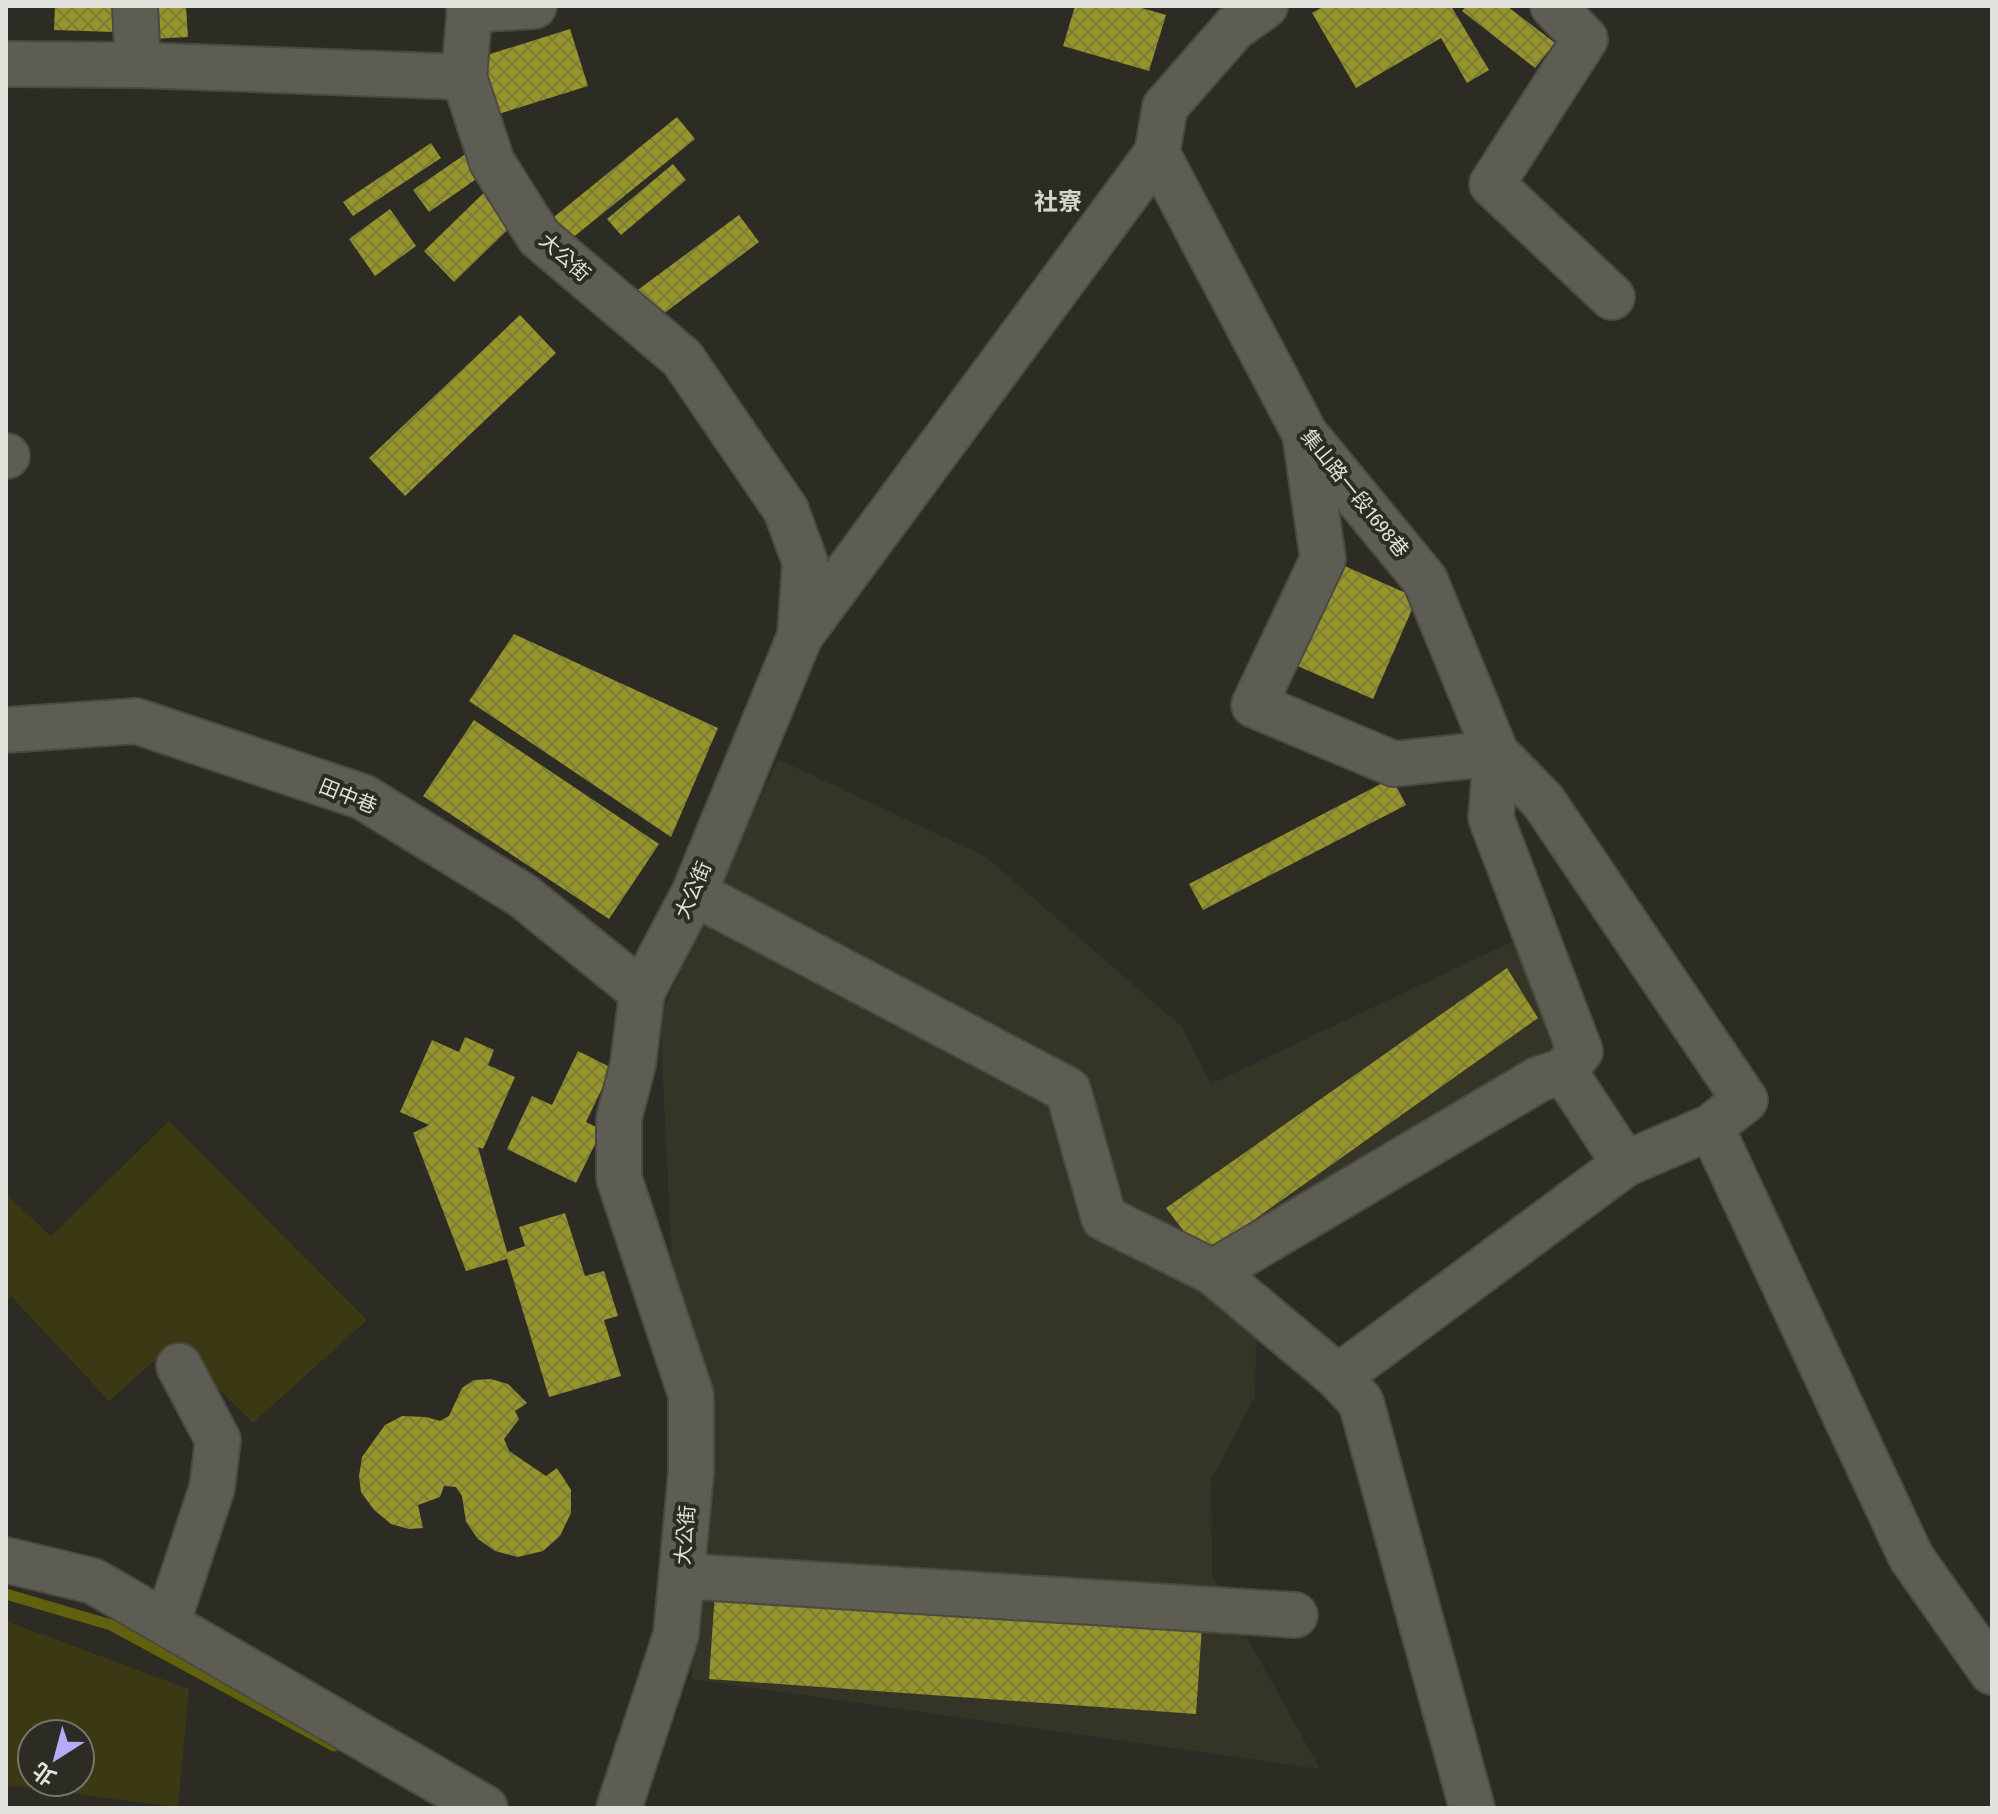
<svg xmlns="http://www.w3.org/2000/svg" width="1998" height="1814" font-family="'Fira Sans Condensed','Noto Sans TC',sans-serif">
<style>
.built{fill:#353527}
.green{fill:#3a3913;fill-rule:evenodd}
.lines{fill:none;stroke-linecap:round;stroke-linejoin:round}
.stream{stroke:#61600d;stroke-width:11}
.building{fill:url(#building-cross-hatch)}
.minor-casing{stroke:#4a4a43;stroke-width:48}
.minor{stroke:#5d5d54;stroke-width:44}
.labels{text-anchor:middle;stroke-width:8;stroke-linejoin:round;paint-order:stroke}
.street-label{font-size:20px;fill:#e2e2dd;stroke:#2c2c24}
.quarter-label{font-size:24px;font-weight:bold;fill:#d5d5cb;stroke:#2c2c24}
</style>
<defs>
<pattern id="building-cross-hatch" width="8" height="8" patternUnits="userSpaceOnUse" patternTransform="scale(2)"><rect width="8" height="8" fill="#95942d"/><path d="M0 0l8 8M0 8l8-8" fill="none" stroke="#7d7c33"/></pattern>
</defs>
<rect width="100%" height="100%" fill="#2c2c24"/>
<path class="built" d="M778 759 986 857 1182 1027 1211 1084 1522 937 1559 1049 1195 1276 1256 1337 1255 1397 1211 1480 1212 1574 1320 1769 692 1679 660 1015Z"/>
<path class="green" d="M169 1121 367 1320 253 1423 173 1344 109 1401 11 1296 6 1301V1194L51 1236Z
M6 1621 189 1689 178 1807 6 1785ZM32 1734H80V1782H32Z"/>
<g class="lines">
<path class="stream" d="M6 1594 111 1625 334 1746"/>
</g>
<path class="building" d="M55 6H113V32L54 30Z
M150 6H186L188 37 152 39Z
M1075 6H1135L1166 15 1149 71 1063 46Z
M1324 6H1451L1489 70 1467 83 1441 38 1356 88 1312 13Z
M1466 6H1507L1555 43 1535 68 1462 11Z
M570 29 588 86 489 117 471 60Z
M677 117 695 139 566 243 549 221Z
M431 143 441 158 353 216 343 202Z
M467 153 482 175 429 212 413 190Z
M673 164 686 180 621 235 607 219Z
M500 177 530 208 454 282 424 251Z
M390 209 416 246 375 276 349 239Z
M739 215 759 242 655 320 635 292Z
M520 315 556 353 405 496 369 458Z
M1338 563 1417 598 1373 699 1293 664Z
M514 634 718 728 671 837 469 701Z
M474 720 659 844 609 919 423 796Z
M1392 778 1406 805 1203 910 1189 884Z
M1507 968 1538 1018 1203 1256 1166 1208Z
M465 1037 494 1050 488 1065 515 1077 483 1149 478 1147 507 1252 525 1246 519 1227 565 1213 585 1276 604 1271 618 1316 604 1320 621 1376 549 1397 507 1259 466 1271 413 1133 429 1125 400 1112 432 1040 459 1052Z
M578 1051 612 1068 586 1122 602 1130 576 1183 507 1149 532 1096 552 1105Z
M491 1379 508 1384 527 1403 515 1411 519 1419 504 1439 509 1451 546 1476 557 1468 571 1490V1513L560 1536 543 1551 518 1557 495 1551 478 1539 466 1522 462 1496 456 1487 444 1486 440 1497 418 1505 423 1528 409 1529 391 1524 374 1510 361 1492 359 1476 362 1457 385 1425 402 1416 426 1417 440 1421 449 1416 462 1388 474 1380Z
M715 1592 1202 1626 1196 1714 709 1679Z"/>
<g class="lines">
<g class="minor-casing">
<path id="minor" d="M135 6 138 65
M470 6 464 77 492 162 539 237 682 358 786 510 805 562 800 636 694 893 642 992 633 1064 619 1118V1178L691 1395V1473L676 1635 619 1808
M1265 6 1234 28 1165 107 1157 153 1305 434 1425 580 1496 753 1543 801 1745 1100 1711 1127 1625 1164 1564 1071 1580 1051 1491 818 1496 753
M1553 6 1585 39 1492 184 1612 297
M469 10 534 6
M6 64 138 65 464 77
M1305 434 1323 559 1254 705 1394 764 1496 753
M6 456H7
M800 636 1157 153
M6 730 136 721 363 797 522 895 642 992
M694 893 1068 1090 1104 1218 1213 1272 1338 1377 1361 1402 1472 1808
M1711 1127 1911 1557 1992 1672
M1213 1272 1539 1079 1564 1071
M1338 1377 1625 1164
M6 1560 93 1581 485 1808
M682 1576 1295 1615
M167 1624 212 1488 218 1440 179 1366"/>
</g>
<use href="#minor" class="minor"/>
</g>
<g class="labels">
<g class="street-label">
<text transform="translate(565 257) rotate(42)" y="7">大公街</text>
<text transform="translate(1355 493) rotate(51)" y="7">集山路一段1698巷</text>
<text transform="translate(348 796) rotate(22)" y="7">田中巷</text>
<text transform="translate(693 890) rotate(-66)" y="7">大公街</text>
<text transform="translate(685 1535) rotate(-85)" y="7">大公街</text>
</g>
<g class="quarter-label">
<text x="1058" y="210">社寮</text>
</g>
</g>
<rect width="1998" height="1814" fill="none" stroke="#e2e2dd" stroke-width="16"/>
<g transform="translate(56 1758) rotate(216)"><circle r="38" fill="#2c2c24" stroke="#75756e" stroke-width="2"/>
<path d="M0-6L14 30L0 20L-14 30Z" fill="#b4acf9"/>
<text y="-12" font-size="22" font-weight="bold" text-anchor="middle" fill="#e2e2dd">北</text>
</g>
</svg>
